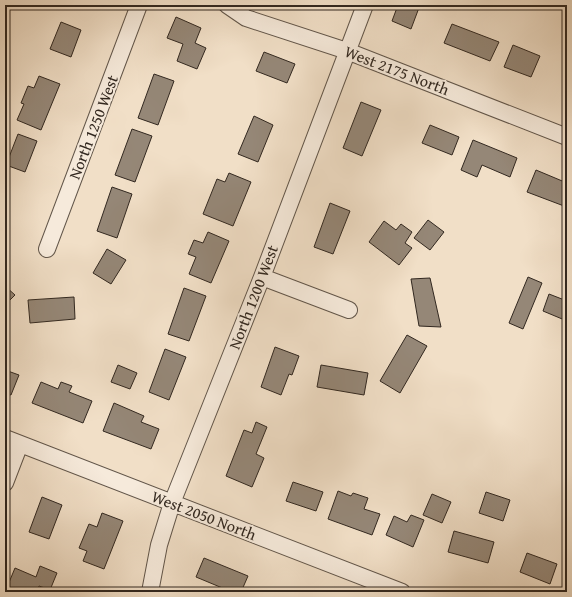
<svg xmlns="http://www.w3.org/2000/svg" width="572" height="597" font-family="'Gentium Book Plus',serif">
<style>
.building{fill:#958777;stroke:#322820}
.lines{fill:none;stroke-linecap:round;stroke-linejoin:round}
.minor-casing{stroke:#62564a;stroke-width:18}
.minor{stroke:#f6eadb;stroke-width:16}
.labels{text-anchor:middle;stroke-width:4;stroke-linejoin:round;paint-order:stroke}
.street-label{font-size:16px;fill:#322820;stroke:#f6eadb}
</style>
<rect width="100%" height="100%" fill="#f1dfc7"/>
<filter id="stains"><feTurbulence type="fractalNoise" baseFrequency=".005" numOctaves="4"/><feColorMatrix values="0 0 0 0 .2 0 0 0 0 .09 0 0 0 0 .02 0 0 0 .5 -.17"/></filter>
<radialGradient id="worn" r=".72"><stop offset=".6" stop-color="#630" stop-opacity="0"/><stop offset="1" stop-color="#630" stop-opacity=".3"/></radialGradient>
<path class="building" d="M398 5H420L411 29 392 21Z
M176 17 201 28 195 43 206 48 197 69 177 61 183 44 167 38Z
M61 22 81 30 71 57 50 49Z
M452 24 499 42 490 61 444 43Z
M513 45 540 56 531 77 504 67Z
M264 52 295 64 287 83 256 71Z
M154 74 174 81 158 125 138 118Z
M39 76 60 84 41 130 17 120 24 104 21 103 28 86 34 88Z
M361 102 381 110 362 156 343 148Z
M254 116 273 125 258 162 238 154Z
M430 125 459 137 452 155 422 143Z
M132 129 152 136 135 182 115 175Z
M18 134 37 141 25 172 6 165Z
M473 140 517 158 510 177 482 165 477 177 461 170Z
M536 170 567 183V198L564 206 527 192Z
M229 173 251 182 233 226 203 214 217 179 225 182Z
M112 187 132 194 117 238 97 231Z
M330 203 350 211 333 254 314 247Z
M428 220 444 232 430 250 414 238Z
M384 221 396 230 401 224 412 232 405 243 412 248 399 265 369 242Z
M208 232 229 241 211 283 189 274 196 257 188 254 194 240 203 243Z
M107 249 126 260 111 284 93 273Z
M528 277 542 283 523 329 509 323Z
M430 278 441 327 419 326 411 279Z
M5 286 15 295 5 305Z
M184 288 206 296 189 341 168 334Z
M549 294 567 301V321L543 311Z
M74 297 75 319 30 323 28 300Z
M407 335 427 346 400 393 380 381Z
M275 347 299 356 292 375 289 374 281 395 261 387Z
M165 349 186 357 169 400 149 392Z
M118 365 137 373 130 389 111 382Z
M321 365 368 373 364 395 317 387Z
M5 370 19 375 11 395 5 393Z
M41 382 58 389 61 382 72 386 69 392 92 401 83 423 32 403Z
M114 403 144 416 141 422 159 429 151 449 103 431Z
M256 422 267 427 256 454 264 458 252 487 226 476 244 430 252 433Z
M293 482 323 492 316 511 286 501Z
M338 491 351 496 353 493 368 498 364 509 380 514 372 535 328 519Z
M486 492 510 500 503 521 479 513Z
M432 494 451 502 442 523 423 515Z
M42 497 62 505 49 539 29 532Z
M102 513 123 521 104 569 83 561 87 551 79 548 89 524 97 527Z
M411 515 424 520 413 547 386 535 394 516 407 522Z
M454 531 494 542 488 563 448 552Z
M527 553 557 564 550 584 520 572Z
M204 558 248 576 241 592H232L196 577Z
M40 566 57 573 50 590 39 586 37 592H5L15 568 36 577Z
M567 577V591L562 589Z
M284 588 295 592H283Z"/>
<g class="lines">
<g class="minor-casing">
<path id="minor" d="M227 5 246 18 347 51 567 137
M47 249 139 5
M262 277 349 310
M5 438 402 592
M5 483 20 444
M150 592 159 545 172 503 262 277 365 5"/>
</g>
<use href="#minor" class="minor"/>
</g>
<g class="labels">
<g class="street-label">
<text transform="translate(397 70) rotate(21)" y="6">West 2175 North</text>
<text transform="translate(93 127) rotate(-69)" y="6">North 1250 West</text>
<text transform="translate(253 297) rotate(-69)" y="6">North 1200 West</text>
<text transform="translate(204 515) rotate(21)" y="6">West 2050 North</text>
</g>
</g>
<rect width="572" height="597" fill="none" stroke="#f1dfc7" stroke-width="20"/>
<rect x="6" y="6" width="560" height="585" fill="none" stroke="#322820" stroke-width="2"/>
<rect x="10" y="10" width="552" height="577" fill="none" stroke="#322820"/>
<rect width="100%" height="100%" filter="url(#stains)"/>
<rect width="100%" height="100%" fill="url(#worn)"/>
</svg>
